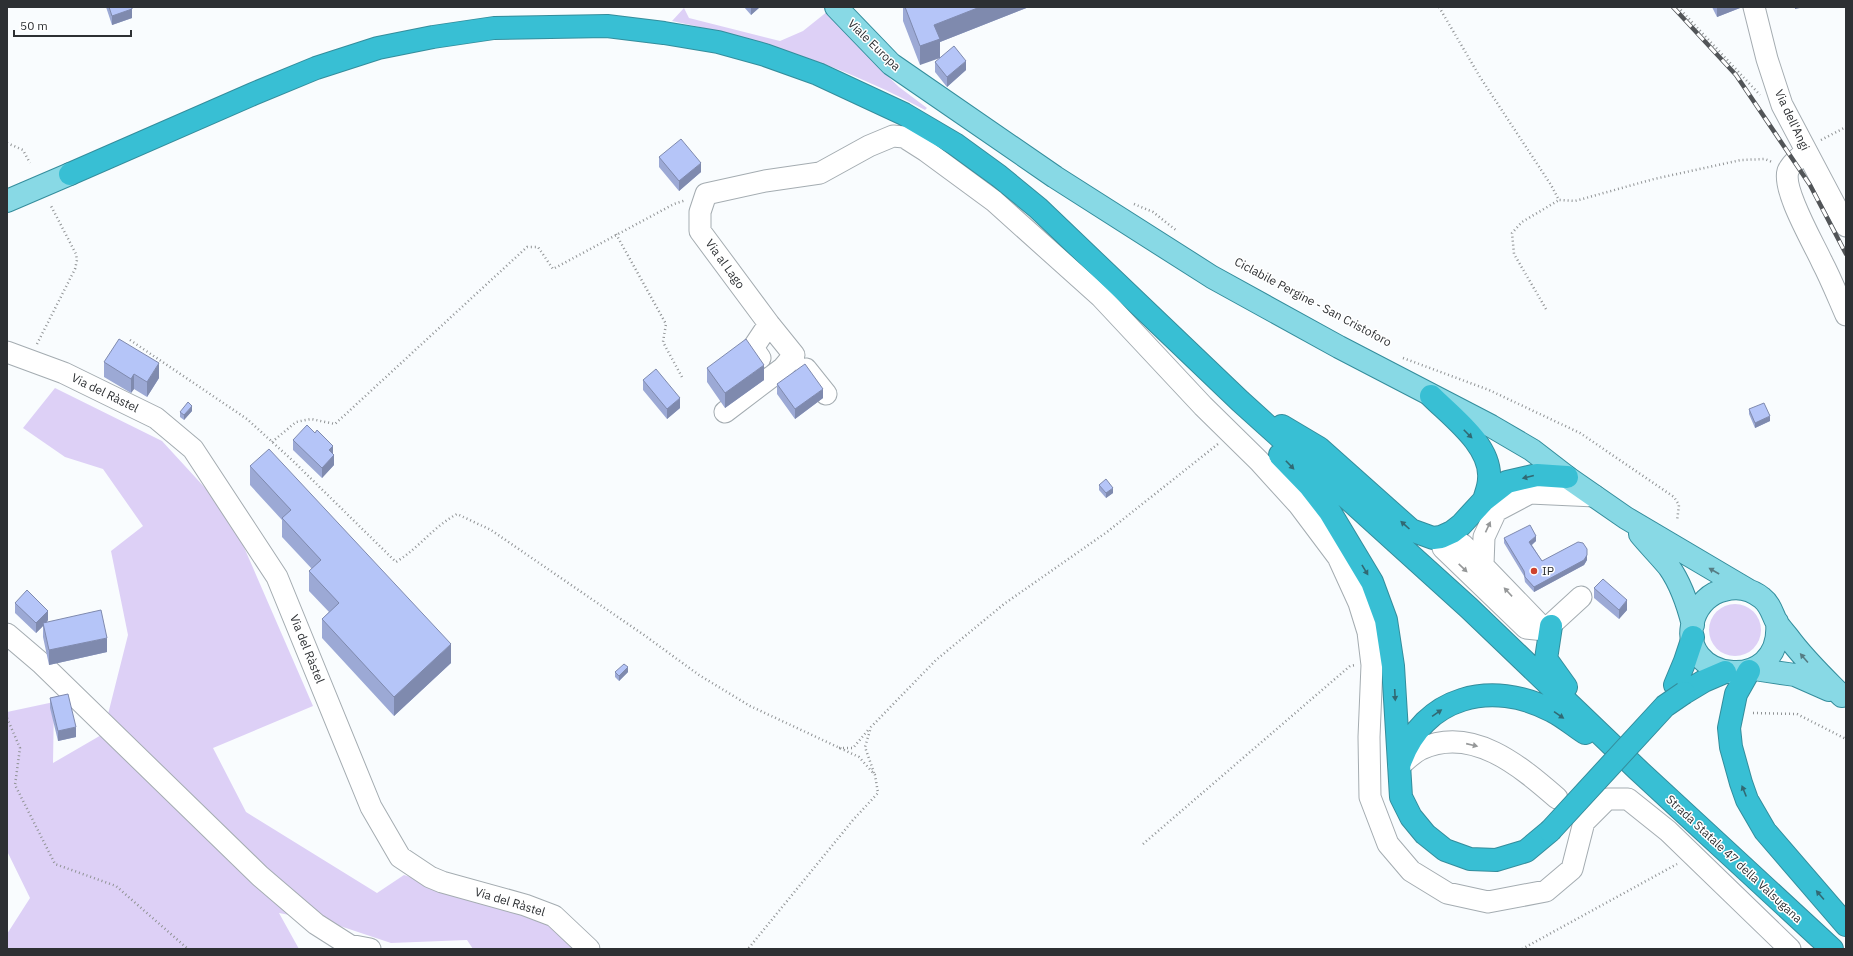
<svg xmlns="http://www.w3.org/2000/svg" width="1853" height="956" font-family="'IBM Plex Sans',sans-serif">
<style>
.green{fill:#ddd0f6}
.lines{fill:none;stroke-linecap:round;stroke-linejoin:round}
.minor-casing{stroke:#a4acb1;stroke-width:23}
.major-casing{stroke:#348d9c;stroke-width:24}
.highway-casing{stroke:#348d9c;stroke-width:24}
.path{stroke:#909395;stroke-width:2.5;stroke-dasharray:1 3;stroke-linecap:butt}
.minor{stroke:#fff;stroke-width:21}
.major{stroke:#88d9e5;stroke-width:22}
.highway{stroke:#38bfd4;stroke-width:22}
.rail-casing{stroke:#525558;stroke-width:4.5}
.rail{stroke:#fff;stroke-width:3;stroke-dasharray:9;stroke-linecap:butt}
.highway-bridge-casing{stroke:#348d9c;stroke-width:24;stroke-linecap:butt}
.highway-bridge{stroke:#38bfd4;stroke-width:22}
.wall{fill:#9ca9d5}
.shaded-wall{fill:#7f8aae}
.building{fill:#b5c5f8;stroke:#7f8aae}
.oneway{fill:#316973}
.oneway2{fill:#969899}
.oneway3{fill:#567c83}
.poi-dot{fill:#ce422d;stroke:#fff;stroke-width:1.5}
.labels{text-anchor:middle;stroke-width:3;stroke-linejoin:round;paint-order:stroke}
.street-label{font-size:12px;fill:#2d3033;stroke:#fff}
.poi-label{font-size:12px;fill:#2d3033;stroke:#fff;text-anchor:start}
</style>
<rect width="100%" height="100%" fill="#f9fcfe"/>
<path class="green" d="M684 8 689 18 780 41 803 31 828 11 874 63 899 87 927 108 925 110C846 67 761 39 672 21Z
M55 388 162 441 230 515 313 706 213 748 246 812 377 893 404 875 560 924 585 949H473L467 940 391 943 331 923 279 913 299 949H7V934L30 898 7 851V712L54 702 53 763 103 734 128 635 111 551 143 526 103 469 65 457 23 428Z
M1709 630a26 26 0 1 1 52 0a26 26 0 1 1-52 0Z"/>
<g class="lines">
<g class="minor-casing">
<path id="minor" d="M1754 7 1767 59 1782 105 1846 226
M1806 151C1800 157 1791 163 1788 171 1782 190 1814 244 1822 262 1831 279 1838 297 1846 315
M7 352 64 373 156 418 193 449 277 577 371 807 400 857 430 877 442 882 525 905 554 916 589 949
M760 358 753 348 769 324
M806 369 826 394
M725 412 783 368 794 355 769 324 700 231V212L706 194 765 181 820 173 869 146 893 136 904 137 926 151 994 201 1101 297 1203 406 1259 461 1299 505 1338 557 1359 603 1368 632 1372 665 1369 737 1370 797 1388 844 1411 871 1447 893 1488 902 1546 891 1572 869 1584 822 1607 799H1628L1668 831 1790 949
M1483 565 1484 537 1496 511 1530 493 1595 496
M1545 630 1463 545 1453 538 1441 537 1443 548 1526 628 1545 630 1581 597
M7 634 41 663 260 876 316 924 349 945 370 949
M1399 766C1405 761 1413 753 1421 749 1472 725 1520 766 1557 798"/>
</g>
<g class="major-casing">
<path id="major" d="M836 7 891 64 1055 177 1212 277 1339 347 1491 426 1532 450 1567 477 1626 518 1748 590
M7 201 70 174
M1640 534C1649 545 1660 556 1669 567 1681 584 1688 605 1693 625
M1777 622C1784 697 1673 681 1694 618 1699 604 1710 593 1724 590 1737 586 1751 589 1762 598 1771 605 1772 614 1777 623 1780 628 1785 633 1788 637 1804 659 1823 677 1842 696
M1754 669 1795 675 1829 690"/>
</g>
<g class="highway-casing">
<path id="highway" d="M70 174 253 94 316 68 378 48 433 37 494 28 607 26 664 33 718 42 765 55 818 74 904 114 955 144 999 176 1038 208 1240 401 1469 608 1637 769 1832 949
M1431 396C1452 417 1492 446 1489 479 1489 486 1486 493 1484 500
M1282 426 1319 448 1411 530 1433 538 1441 537 1452 532 1461 525 1484 500 1507 482 1537 475 1567 477
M1280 455 1309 485 1330 512 1372 582 1386 620 1393 666 1401 797 1411 817 1425 834 1445 850 1470 859 1496 860 1526 851 1550 831
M1551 626 1546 659 1566 687
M1749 671 1736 694 1729 728 1731 747 1741 783 1747 800 1765 831 1846 925
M1675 685 1685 661 1693 637
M1684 693 1704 681 1725 672
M1400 763C1423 696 1492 679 1552 711 1564 717 1574 726 1585 733"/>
</g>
<path class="path" d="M1439 7 1480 77 1551 185 1559 200 1575 201 1654 179 1741 160 1765 159 1772 162
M1678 7 1760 95
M1821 140 1846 127
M7 143 23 150 30 163
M1134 204 1153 212 1177 231
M616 234 666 324 663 342 683 379
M1546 309 1514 254 1512 233 1522 222 1559 200
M130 340 247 419 292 460 396 562C419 548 433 527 457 514L491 530 644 635 699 675 750 706 859 757 875 775 878 793 853 820 748 949
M37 344 75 269 77 260 76 254 50 204
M1403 358 1489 390 1580 433 1674 497 1679 505 1677 521
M272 442 296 422 311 419 335 424 527 247H538L553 269 674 204 686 200
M1753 713 1797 714 1846 739
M7 718 20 748 15 785 55 864 116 886 188 949
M839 748H853L869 729
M874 773 865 747 871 727 936 660 1004 604 1107 532 1218 444
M1143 844 1350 666 1356 665
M1522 949 1677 864"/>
<use href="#minor" class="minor"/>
<use href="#major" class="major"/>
<use href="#highway" class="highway"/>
<g class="rail-casing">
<path id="rail" d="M1673 7 1736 75 1810 185 1846 254"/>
</g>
<use href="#rail" class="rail"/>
<g class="highway-bridge-casing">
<path id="highway-bridge" d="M1550 831 1665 706 1684 693"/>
</g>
<use href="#highway-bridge" class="highway-bridge"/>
</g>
<path class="wall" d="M106 7H132V18L112 25Z
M744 7H760L751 15Z
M903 7H1029L940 42 920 65 903 21Z
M1712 7H1740V8L1717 17Z
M935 62 966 70 947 87 935 72Z
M659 157 701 172 679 191 659 167Z
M104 362 159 378 147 397 134 389 131 393 104 377Z
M707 368 764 380 725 408 707 382Z
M643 380 680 408 667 419 643 390Z
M777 384 823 398 795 419 777 394Z
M1749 409 1770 421 1755 428 1749 414Z
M192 411 184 420 180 417V412Z
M293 440 333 454 334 465 322 478 293 450Z
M250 466 451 663 394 716 322 638V619L329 612 309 591V571L312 569 282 537V520L250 485Z
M1099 485 1113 493 1106 498 1099 490Z
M1504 538 1536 541 1532 545 1542 561 1587 560 1584 565 1534 592 1525 582 1524 576 1504 543Z
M1594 588 1627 610 1619 619 1594 598Z
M15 603 48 620 47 622 107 652 49 665 43 637V626L36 633 15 613Z
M615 672H628L619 681 615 677Z
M50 698 76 737 58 741 50 708Z"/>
<path class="shaded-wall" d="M751 7H760L751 15Z
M980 7H1029L940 42V58L920 65V46L934 25Z
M1719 7H1740V8L1717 17V8Z
M1795 7H1805L1795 9Z
M132 9V18L112 25V16Z
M966 61V70L947 87V77Z
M701 163V172L679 191V181Z
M159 363V378L147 397V382Z
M764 365V380L725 408V393Z
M134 374V389L131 393V379Z
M823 389V398L795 419V409Z
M680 398V408L667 419V409Z
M192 406V411L184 420V415Z
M1770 416V421L1755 428V423Z
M333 446V455L329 450Z
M334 455V465L322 478V468Z
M1113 488V493L1106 498V493Z
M1536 536V541L1529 547V542Z
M1587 549V560L1584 565 1534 592V587Z
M1627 600V610L1619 619V610Z
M48 611V620L43 626V623V626L36 633V623Z
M107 638V652L49 665V650Z
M451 644V663L394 716V697Z
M628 667V672L619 681V676Z
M76 727V737L58 741V731Z"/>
<path class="building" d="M109 7H132V9L112 16Z
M905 7H980L934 25 940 39 920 46Z
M954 46 966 61 947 77 935 62Z
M681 139 701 163 679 181 659 157Z
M119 339 159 363 147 382 134 374 131 379 104 362Z
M746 339 764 365 725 393 707 368Z
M805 364 823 389 795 409 777 384Z
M656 369 680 398 667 409 643 380Z
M188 402 192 406 184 415 180 412Z
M1764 403 1770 416 1755 423 1749 409Z
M307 425 315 433 317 430 333 446 329 450 334 455 322 468 293 440Z
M269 449 451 644 394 697 322 619 339 603 309 571 321 560 282 518 291 510 250 466Z
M1106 479 1113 488 1106 493 1099 485Z
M1530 525 1536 536 1529 542 1542 561 1578 542 1583 543 1587 549V555L1584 560 1534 587 1525 577 1524 571 1504 538Z
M1603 579 1627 600 1619 610 1594 588Z
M27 590 48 611 36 623 15 603Z
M101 610 107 638 49 650 43 623Z
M624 664 628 667 619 676 615 672Z
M68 694 76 727 58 731 50 698Z"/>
<defs><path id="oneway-solid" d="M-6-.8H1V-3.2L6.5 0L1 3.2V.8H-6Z"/></defs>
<g class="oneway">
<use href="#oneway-solid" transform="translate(1468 434) rotate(45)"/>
<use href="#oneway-solid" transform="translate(1290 465) rotate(46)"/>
<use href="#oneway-solid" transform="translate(1528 477) rotate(166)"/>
<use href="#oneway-solid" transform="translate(1405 525) rotate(-138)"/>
<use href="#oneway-solid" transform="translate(1365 570) rotate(59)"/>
<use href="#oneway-solid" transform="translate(1395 695) rotate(87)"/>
<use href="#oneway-solid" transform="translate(1437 713) rotate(-35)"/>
<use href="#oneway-solid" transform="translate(1559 715) rotate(34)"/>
<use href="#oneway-solid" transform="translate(1744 791) rotate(-112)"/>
<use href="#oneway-solid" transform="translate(1820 895) rotate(-131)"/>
</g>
<g class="oneway2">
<use href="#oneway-solid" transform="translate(1488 527) rotate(-65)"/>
<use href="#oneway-solid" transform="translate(1463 568) rotate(44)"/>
<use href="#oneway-solid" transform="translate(1508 592) rotate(-133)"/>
<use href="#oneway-solid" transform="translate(1472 745) rotate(13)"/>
</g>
<g class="oneway3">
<use href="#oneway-solid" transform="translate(1714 571) rotate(-150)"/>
<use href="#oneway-solid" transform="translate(1804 658) rotate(-131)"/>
</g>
<circle class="poi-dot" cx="1534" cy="571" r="4"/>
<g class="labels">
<g class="street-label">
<text transform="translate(874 45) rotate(44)" y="4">Viale Europa</text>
<text transform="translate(1792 120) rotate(65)" y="4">Via dell'Angi</text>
<text transform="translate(725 264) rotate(54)" y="4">Via al Lago</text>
<text transform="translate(1313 302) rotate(28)" y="4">Ciclabile Pergine - San Cristoforo</text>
<text transform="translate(105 393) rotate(26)" y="4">Via del Ràstel</text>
<text transform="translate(307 649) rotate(68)" y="4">Via del Ràstel</text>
<text transform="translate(1734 859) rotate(43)" y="4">Strada Statale 47 della Valsugana</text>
<text transform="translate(510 902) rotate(17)" y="4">Via del Ràstel</text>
</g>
<g class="poi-label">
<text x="1542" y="575">IP</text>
</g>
</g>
<rect width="1853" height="956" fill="none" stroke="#2d3033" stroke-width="16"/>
<path d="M14 30v6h117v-6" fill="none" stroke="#2d3033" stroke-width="2"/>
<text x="20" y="30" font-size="12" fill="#2d3033" stroke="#ffffff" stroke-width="3" paint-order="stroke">50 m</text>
</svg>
